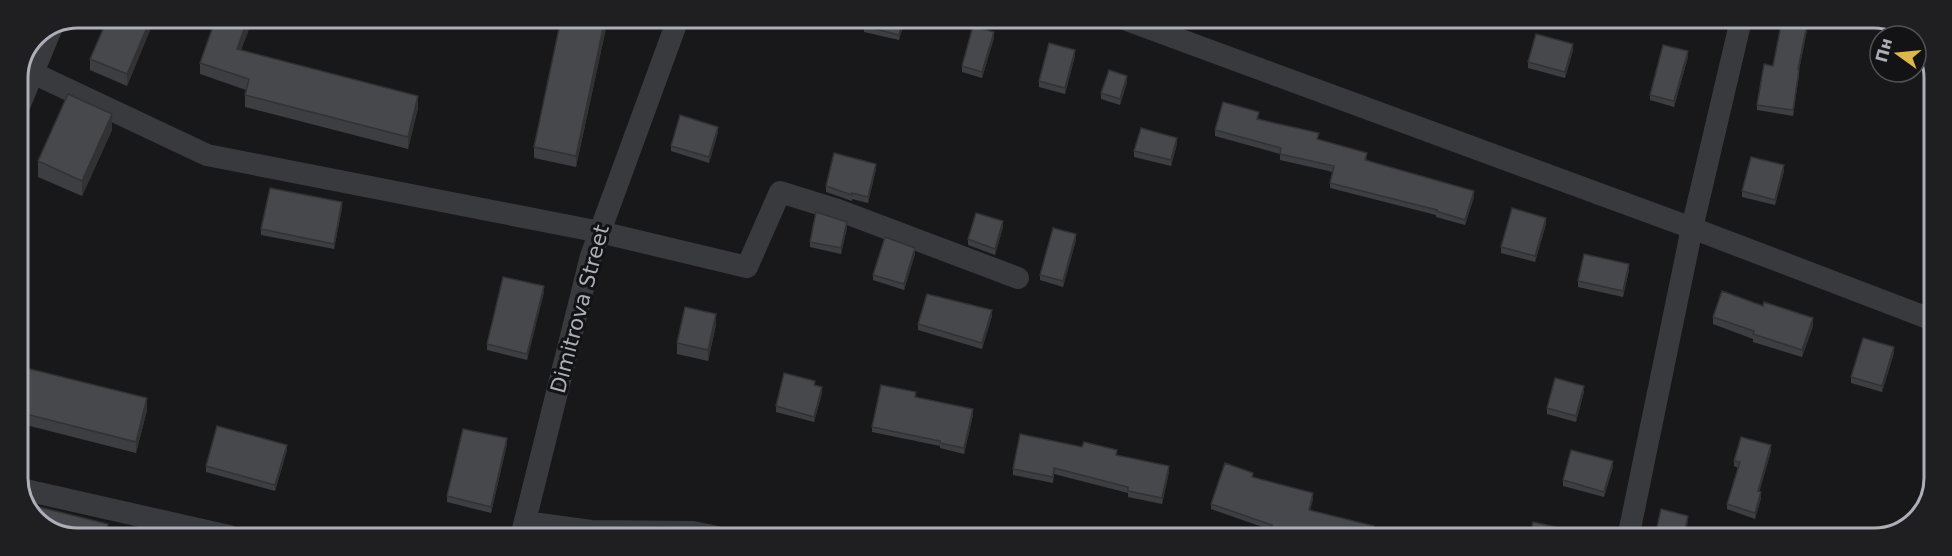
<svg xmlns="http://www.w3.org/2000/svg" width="1952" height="556" font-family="'DejaVu Sans',sans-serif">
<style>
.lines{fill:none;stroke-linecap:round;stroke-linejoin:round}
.minor{stroke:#393a3e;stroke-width:22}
.wall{fill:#3d3e41}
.shaded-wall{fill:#323235}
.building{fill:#47484c;stroke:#323235;stroke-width:1.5}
.labels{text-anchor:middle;stroke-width:6;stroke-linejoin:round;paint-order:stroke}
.street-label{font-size:21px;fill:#acafb8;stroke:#131315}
.rim{fill:none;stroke:#acafb8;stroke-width:3}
</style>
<rect width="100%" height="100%" fill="#18181a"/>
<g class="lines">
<path class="minor" d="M1124 19 1692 228 1933 320
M33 73 207 155 600 232 747 267 780 192 838 210 1018 278
M18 109 51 29
M21 489 229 536
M525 522 591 531 693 532 717 537
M521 537 591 256 678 19
M1628 538 1692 228 1741 20"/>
</g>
<path class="wall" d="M108 18H155L127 86 90 70V59Z
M216 18H253L241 50 418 108 408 149 245 107V95L246 90 200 74V63Z
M608 19 576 167 534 158V147Z
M865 19H905L899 40 864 32V26Z
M1782 20H1809L1799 70V75L1793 116 1757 110V105L1773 66Z
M994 38 982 78 962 72V66Z
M1573 50 1565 78 1528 68V62Z
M1075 56 1065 94 1039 87V81Z
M1688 57 1674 107 1650 100V95Z
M1127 82 1120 105 1101 99V93Z
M1259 118V119L1319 140 1367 159V160L1474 197 1465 225 1436 217V215L1330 188V183L1333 172 1280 160V154L1215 136V130Z
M112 130 82 196 38 177V161Z
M718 132 709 163 671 151V146Z
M1177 144 1171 166 1134 157V151Z
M876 169 868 203 852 199V201L826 192V186Z
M1784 171 1775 205 1742 197V191Z
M342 208 334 249 261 235V229Z
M1546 224 1535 262 1501 253V247Z
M1003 227 995 255 968 245V239Z
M847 228 841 254 810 247V242Z
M1076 240 1063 287 1040 280V275Z
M915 254 904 290 873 280V275Z
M1629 270 1623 297 1578 287V281Z
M544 292 527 360 487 350V344Z
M1763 306 1813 326 1802 357 1753 342V339L1713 324V317Z
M992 316 982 349 918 330V324Z
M716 325 708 361 677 354V343Z
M1894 353 1882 392 1851 383V377Z
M18 366 147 410 136 453 18 423Z
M1584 392 1576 422 1547 414V408Z
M822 393 814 422 776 412V406Z
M916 397 973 415 964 454 940 448V446L872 432V427Z
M507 444 491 513 447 502V496Z
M287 450 275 491 206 472V466Z
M1771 451 1759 492 1761 498 1755 519 1727 509V504L1738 468 1734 466V461Z
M1117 456 1169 472 1162 504 1128 497V493L1054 474 1053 483 1013 475V469Z
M1613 467 1604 497 1563 486V480Z
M1253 477 1313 499 1310 510 1374 532 1373 537H1283L1271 534V530L1211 509V504Z"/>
<path class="shaded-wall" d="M151 18H155L127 86V74Z
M248 18H253L237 61V49Z
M605 19H608L576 167V156Z
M903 19H905L899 40V35Z
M1808 20H1809L1798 75V69Z
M994 32V38L982 78V72Z
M1573 44V50L1565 78V72Z
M1075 50V56L1065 94V88Z
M1688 51V57L1674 107V101Z
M1799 70V75L1793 116V110Z
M1127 76V82L1120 105V99Z
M418 96V108L408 149V137Z
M112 114V130L82 196V181Z
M718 127V132L709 163V157Z
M1177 138V144L1171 166V160Z
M876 164V169L868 203V197Z
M1784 165V171L1775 205V200Z
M1474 191V197L1465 225V220Z
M342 202V208L334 249V244Z
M1546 218V224L1535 262V256Z
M1003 221V227L995 255V249Z
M847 222V228L841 254V248Z
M1076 234V240L1063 287V281Z
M915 248V254L904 290V284Z
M1629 264V270L1623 297V291Z
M544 286V292L527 360V354Z
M992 310V316L982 349V343Z
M716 314V325L708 361V350Z
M1813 318V326L1802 357V350Z
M1894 347V353L1882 392V386Z
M1584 386V392L1576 422V416Z
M822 387V393L814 422V417Z
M147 398V410L136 453V442Z
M973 409V415L964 454V448Z
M507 438V444L491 513V507Z
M287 445V450L275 491V485Z
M1771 445V451L1758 497V491Z
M1613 461V467L1604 497V492Z
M1169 466V472L1162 504V498Z
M1761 492V498L1755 519V513Z
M1313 493V499L1309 515V510Z
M1688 516V522L1684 538H1683Z"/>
<path class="building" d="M108 18H151L127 74 90 59Z
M216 18H248L237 49 418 96 408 137 245 95 249 79 200 63Z
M561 19H605L576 156 534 147Z
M865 19H903L899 35 864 26Z
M1782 20H1808L1798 69 1799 70 1793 110 1757 105 1764 64 1773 66Z
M973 26 994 32 982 72 962 66Z
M1536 34 1573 44 1565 72 1528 62Z
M1049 43 1075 50 1065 88 1039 81Z
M1663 45 1688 51 1674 101 1650 95Z
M1109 70 1127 76 1120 99 1101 93Z
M68 94 112 114 82 181 38 161Z
M1223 102 1259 112 1257 119 1319 133 1317 139 1367 153 1365 160 1474 191 1465 220 1436 211 1437 210 1330 183 1334 166 1280 154 1281 148 1215 130Z
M680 115 718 127 709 157 671 146Z
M1141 128 1177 138 1171 160 1134 151Z
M834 153 876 164 868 197 852 193V195L826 186Z
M1751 157 1784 165 1775 200 1742 191Z
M270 188 342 202 334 244 261 229Z
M1512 208 1546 218 1535 256 1501 247Z
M816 212 847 222 841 248 810 242Z
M976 213 1003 221 995 249 968 239Z
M1053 228 1076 234 1063 281 1040 275Z
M885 237 915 248 904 284 873 275Z
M1584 254 1629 264 1623 291 1578 281Z
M503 277 544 286 527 354 487 344Z
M1722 291 1763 306 1764 302 1813 318 1802 350 1753 334 1754 331 1713 317Z
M927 294 992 310 982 343 918 324Z
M685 307 716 314 708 350 677 343Z
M1863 338 1894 347 1882 386 1851 377Z
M18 366 147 398 136 442 18 412Z
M784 373 815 381 814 385 822 387 814 417 776 406Z
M1555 378 1584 386 1576 416 1547 408Z
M881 385 916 392 915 397 973 409 964 448 940 443V441L872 427Z
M217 426 287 445 275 485 206 466Z
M463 429 507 438 491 507 447 496Z
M1020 434 1082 447 1084 442 1117 450 1116 455 1169 466 1162 498 1128 491V487L1054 468 1053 477 1013 469Z
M1741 437 1771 445 1758 491 1761 492 1755 513 1727 504 1740 462 1734 461Z
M1571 450 1613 461 1604 492 1563 480Z
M1225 463 1253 473 1252 477 1313 493 1309 510 1374 526 1371 537H1306L1271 528 1272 525 1211 504Z
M27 504 108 524 105 536H63L33 517Z
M1661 509 1688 516 1683 538H1661L1655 536Z
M1533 522 1569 530 1567 538H1529Z"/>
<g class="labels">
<g class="street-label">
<text transform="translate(580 309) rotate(-75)" y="7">Dimitrova Street</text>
</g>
</g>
<path d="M0 0H1952V556H0ZM78 28H1874A50 50 0 0 1 1924 78V478A50 50 0 0 1 1874 528H78A50 50 0 0 1 28 478V78A50 50 0 0 1 78 28Z" fill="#1f1f22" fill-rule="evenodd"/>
<path class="rim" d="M78 28H1874A50 50 0 0 1 1924 78V478A50 50 0 0 1 1874 528H78A50 50 0 0 1 28 478V78A50 50 0 0 1 78 28Z"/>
<g transform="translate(1898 54) rotate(285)"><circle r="28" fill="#131315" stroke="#505156" stroke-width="1.5"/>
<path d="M0-4.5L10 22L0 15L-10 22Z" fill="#dfb64a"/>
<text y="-9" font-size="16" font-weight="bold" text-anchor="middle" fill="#acafb8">Пн</text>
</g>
</svg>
